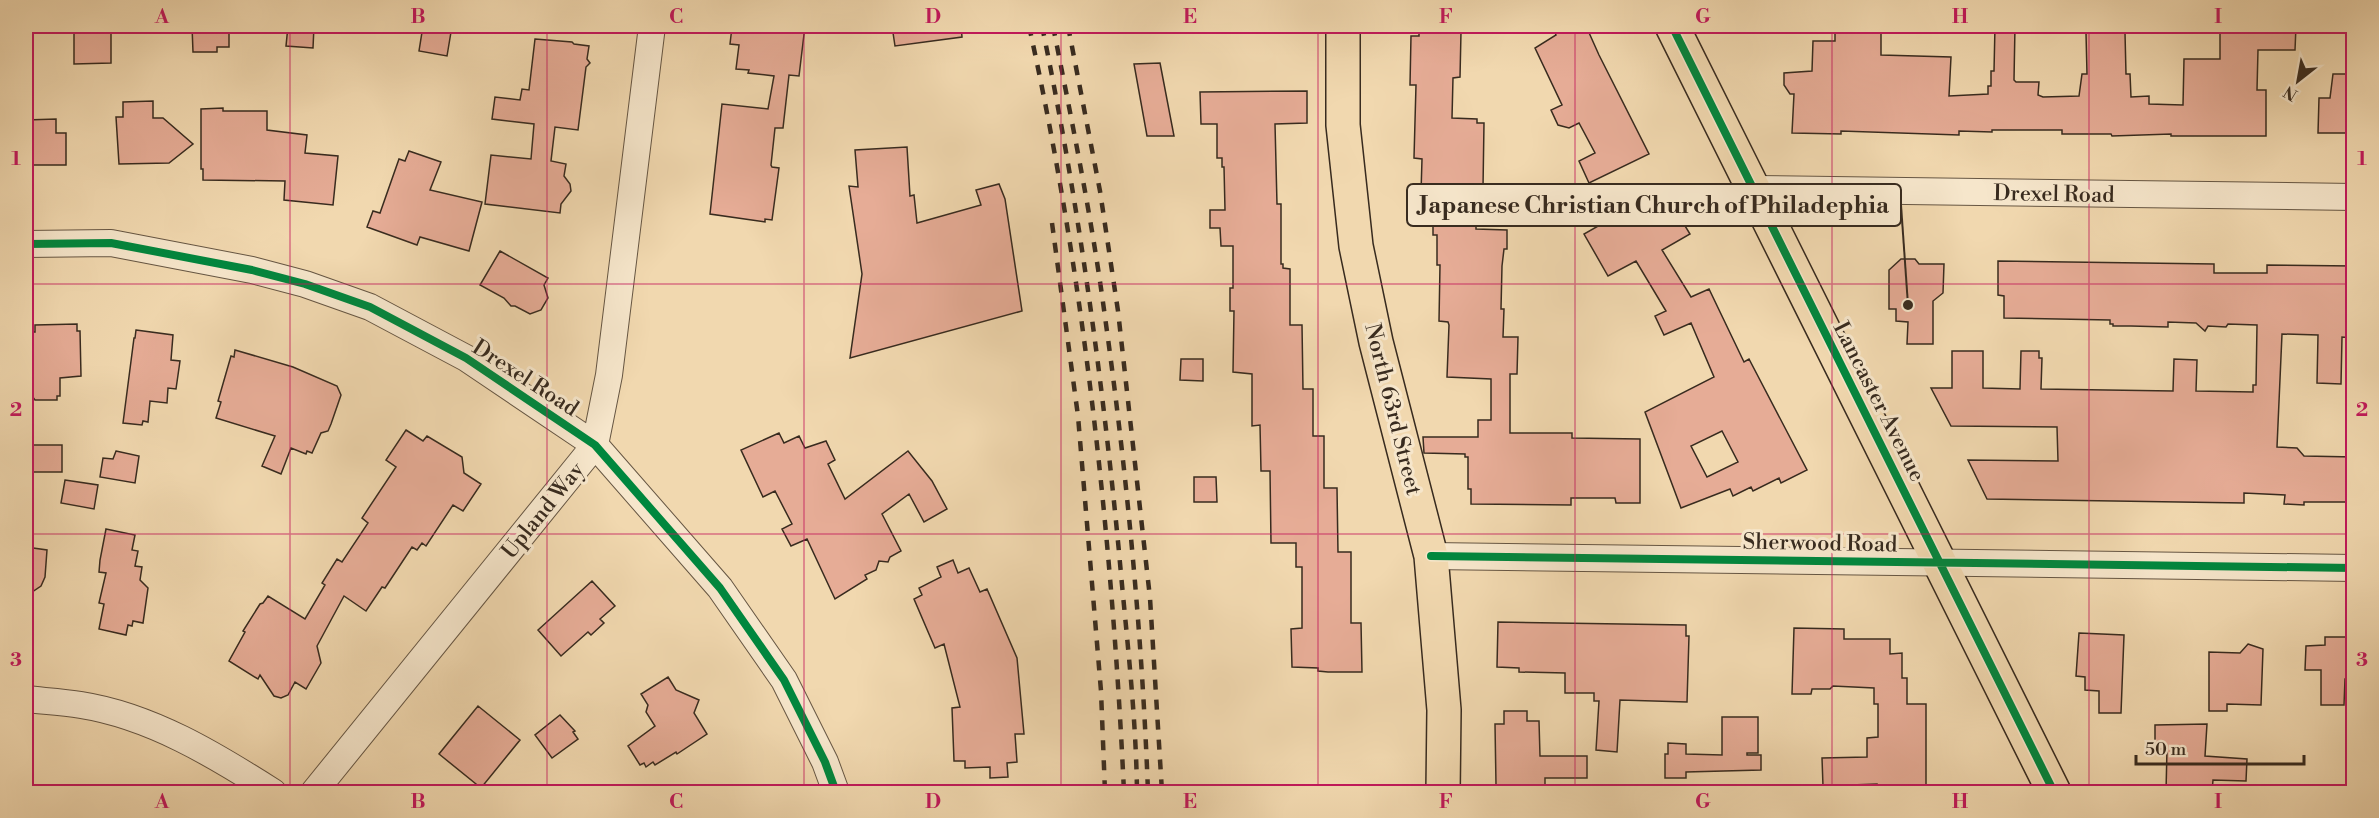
<svg xmlns="http://www.w3.org/2000/svg" width="2379" height="818" font-family="'Libre Bodoni',serif">
<style>
.building{fill:#e6ac96;stroke:#382b1f;stroke-width:1.5;fill-rule:evenodd}
.lines{fill:none;stroke-linecap:round;stroke-linejoin:round}
.minor-casing{stroke:#665643;stroke-width:28}
.primary-casing{stroke:#382b1f;stroke-width:36}
.trunk-casing{stroke:#382b1f;stroke-width:36}
.minor{stroke:#f6e6cb;stroke-width:26}
.primary{stroke:#f1d8af;stroke-width:33}
.trunk{stroke:#f1d8af;stroke-width:33}
.rail{stroke:#382b1f;stroke-width:4.5;stroke-dasharray:10 10;stroke-linecap:butt}
.cycleway-casing{stroke:#f6e6cb;stroke-width:11}
.cycleway{stroke:#00873e;stroke-width:8}
.grid{fill:none;stroke:#c2185b;stroke-width:1.5;stroke-opacity:0.55}
.labels{text-anchor:middle;stroke-width:6;stroke-linejoin:round;paint-order:stroke}
.street-label{font-size:22px;fill:#382b1f;stroke:#f6e6cb}
.leader{fill:none;stroke:#382b1f;stroke-width:2}
.callout-dot{fill:#382b1f;stroke:#f6e6cb;stroke-width:2}
.callout{fill:#f6e6cb;stroke:#382b1f;stroke-width:2}
.callout-label{font-size:24px;text-anchor:middle;font-weight:bold;fill:#382b1f}
.neatline{fill:none;stroke:#c2185b;stroke-width:2}
.grid-label{font-size:20px;text-anchor:middle;font-weight:bold;fill:#c2185b}
</style>
<rect width="100%" height="100%" fill="#f1d8af"/>
<filter id="stains"><feTurbulence type="fractalNoise" baseFrequency=".00333" numOctaves="4"/><feColorMatrix values="0 0 0 0 .2 0 0 0 0 .09 0 0 0 0 .02 0 0 0 .5 -.17"/></filter>
<radialGradient id="worn" r=".72"><stop offset=".6" stop-color="#630" stop-opacity="0"/><stop offset="1" stop-color="#630" stop-opacity=".3"/></radialGradient>
<path class="building" d="M74 26H111V63L74 64Z
M192 26H229V47H217V52H193Z
M288 26H314L313 48 286 46Z
M423 26H452L447 56 419 51Z
M746 26H805L799 76 789 75 783 128H775L771 165 772 167 779 168 772 220 765 219V222L710 214 722 104 768 109 774 76 748 73 749 70 736 69 739 45 730 44 732 27 746 29Z
M892 26H961L962 37 895 46Z
M1419 26H1442V30L1461 32 1460 77 1453 78 1452 118 1477 119V123H1484L1483 188H1480V193H1476V229L1507 230V249H1504L1502 266 1501 309H1504L1503 337H1518L1517 374H1510V433H1572V438L1640 439V503H1616L1615 498H1571V505L1471 504V489H1468V457H1465V454L1424 453 1423 437H1478V420H1491V379L1447 377 1449 325 1448 322 1439 321 1440 265H1437V235H1433V215H1427V193H1421L1422 159 1414 158 1416 85H1410L1411 36H1419Z
M1551 26H1586L1599 55 1649 154 1589 183 1579 161 1595 153 1579 123 1569 128 1558 125 1551 110 1562 105 1535 48 1556 35Z
M1835 26H1881V55L1951 57 1949 96 1988 94V86H1991V71H1994L1995 26H2015L2014 80 2016 82H2039L2038 95 2043 97 2079 96 2082 74H2087L2086 33H2125L2126 74H2130L2131 97 2149 96V104L2183 105 2184 59H2220V26H2296L2295 50H2258L2257 90H2266V136H2171V134L2112 136 2111 134H2062V130H1992V132L1959 131V135L1841 131V134L1792 133 1794 94H1790L1784 85V73L1812 71 1813 41H1835Z
M535 39 572 42 574 44 589 46 587 59 590 63 586 67 578 130 555 127 551 161 566 164 564 176 570 184 571 191 561 204 560 213 485 204 491 155 531 159 534 124 492 119 495 97 520 100 522 89 529 90Z
M1160 63 1174 136H1147L1134 64Z
M2333 74H2354V133H2318L2319 98H2330Z
M1307 91V123L1275 124 1277 204H1281V264H1283V268L1290 269V325H1302L1303 389H1313V436H1324V488H1337L1338 552H1351V623H1361L1362 672H1328L1318 671V668L1292 667 1291 629 1302 628V567H1296V543H1271L1270 471H1261L1260 425 1252 426V374L1233 372 1234 311H1230V288H1233V246H1221L1220 228H1210V210H1225L1224 167H1222V158H1217V124H1201L1200 92Z
M153 101V118H163L193 144 169 163 119 164 116 117H123V102Z
M223 108V111H267V130L307 135 305 153 338 156 333 205 284 200 285 181 203 180V169H201V109Z
M56 119V133H66V165H26V120Z
M907 147 910 196 914 195 917 223 981 205 976 190 999 184 1005 199 1022 311 850 358 862 274 849 186 858 187 855 150Z
M409 151 441 162 430 190 482 202 469 251 420 237 417 245 367 227 373 211 380 213 399 159 405 161Z
M1665 193 1690 234 1662 250 1691 297 1709 289 1744 362 1749 359 1807 470 1781 483 1779 478 1753 491 1751 487 1733 496 1730 489 1681 508 1645 412 1714 377 1691 323 1664 335 1655 316 1666 311 1636 261 1608 276 1584 234 1600 225 1595 217 1634 195 1641 206ZM1722 431 1738 462 1707 477 1691 446Z
M500 251 548 278 544 285 548 298 541 310 530 314 515 306H511L504 298 480 285Z
M1901 259H1915L1919 264H1944L1943 293 1933 301V344H1907L1908 322 1896 321V309H1889V270Z
M1998 261 2214 264V273H2267V265L2354 266V338L2342 337 2341 384 2317 383 2318 335 2282 334 2277 447 2297 448 2304 456 2354 457V502H2304V505L2284 504 2285 495 2244 493V503L1987 499 1968 460 2058 461 2057 427 1951 426 1931 388H1952V351H1983V388L2020 389 2021 351H2039V358H2042L2041 389 2173 391 2174 359 2197 360 2196 391 2253 392V385H2256L2257 325 2228 324 2226 327 2208 326 2205 331 2196 323 2168 322V327L2131 326H2113V324H2110V320L2004 318V296L1998 295Z
M77 324V331H80L81 376 60 378V396H57V400H35L32 396 30 371 26 367V336H30V332H35V325Z
M136 330 173 335 171 360 180 361 176 389 168 388 167 403 150 401 148 422 143 421 142 425 123 423 134 338H135Z
M235 350 293 367 337 386 341 395 331 424 328 431 321 433 312 453 307 451 306 454 291 448 281 474 262 466 275 436 216 418 221 402 218 401 231 356 234 357Z
M1181 359H1203V381L1180 380Z
M406 430 423 441 427 436 462 457 464 473 481 484 463 511 453 505 426 546 422 543 417 550 412 547 385 588 382 587 366 611 344 596 317 646 321 663 306 689 295 682 288 695 281 698 274 696 260 675 258 679 229 661 245 632 243 631 260 604 263 603 268 596 305 619 325 585 322 583 337 559 342 562 368 523 362 518 396 467 386 460Z
M779 433 784 443 799 436 805 448 826 441 835 460 828 464 845 499 908 451 932 481 947 509 924 522 909 494 882 514 901 551 890 557 888 562 879 561 876 570 865 575 867 579 835 599 807 539 791 546 782 529 792 524 775 491 763 497 741 450Z
M26 445H62V472H26Z
M116 451 139 456 135 483 100 477 103 458 113 459Z
M1194 477H1216L1217 502H1194Z
M65 480 98 485 94 509 61 503Z
M106 529 135 535 132 550 138 551 135 566 142 567 140 580 148 588 143 623 133 621 132 626 128 625 126 635 99 629 104 604 99 603 106 573 99 572 100 560Z
M26 547 47 550 45 577 41 586 26 596Z
M953 560 958 573 969 568 980 592 987 589 1017 658 1024 734H1015L1017 762 1007 763 1008 777 990 778V767L965 768V761H954L952 708 960 707 944 644 935 648 914 599 922 595 919 588 941 577 937 567Z
M592 581 615 606 600 619 604 623 591 635 588 632 561 656 538 630Z
M1498 622 1686 625V636H1689L1687 702 1620 700 1617 752 1596 750 1599 701H1594V693H1565V673L1519 672V668L1497 667Z
M1794 628 1844 629V639H1890V654L1902 653V678H1907V704H1926V792H1877V784L1823 786 1822 758 1867 757V738L1878 737V704H1874V688L1833 686 1830 689H1812L1811 694H1792Z
M2079 633 2124 635 2121 713H2099V691L2085 690V677L2076 676Z
M2325 637H2353L2354 679H2345L2344 705H2321V670H2305L2306 646 2325 645Z
M2248 644 2263 649 2261 705 2227 704V711H2209V652L2240 653Z
M668 677 676 690 699 700 694 713 707 734 677 754 676 752 655 765 653 762 646 767 644 763 640 765 628 746 655 726 646 712 648 705 641 694Z
M478 706 520 740 481 788 439 754Z
M1504 711H1527V721H1539L1540 756H1587V778H1545V787H1505V785H1496L1495 724H1504Z
M560 715 575 731 573 732 578 739 552 758 535 735Z
M1722 717H1758V753H1747V755H1761V770L1686 772V778H1665V754H1668V743L1686 744V754L1722 755Z
M2207 724 2205 756 2247 759 2246 781 2213 780 2212 792H2166L2167 749H2155V725Z"/>
<g class="lines">
<g class="minor-casing">
<path id="minor" d="M1754 189 2354 197
M26 244 111 243 252 270 305 284 370 307 466 358 595 445 720 588 784 680 825 762 836 792
M1431 556 2354 568
M26 699C44 701 63 702 81 705 151 716 215 755 273 792
M314 792 595 445 609 375 652 26"/>
</g>
<g class="primary-casing">
<path id="primary" d="M1343 26V125L1356 246 1376 342 1431 556 1444 710 1443 792"/>
</g>
<g class="trunk-casing">
<path id="trunk" d="M1672 26 2054 792"/>
</g>
<use href="#minor" class="minor"/>
<use href="#primary" class="primary"/>
<use href="#trunk" class="trunk"/>
<path class="rail" d="M1029 26C1084 275 1112 538 1124 792
M1042 26C1078 200 1102 375 1119 552 1126 632 1136 712 1137 792
M1053 26C1072 122 1092 219 1105 317 1127 474 1142 634 1148 792
M1068 26 1100 191 1118 311 1150 598 1162 792
M1052 223 1078 416 1101 691 1105 792"/>
<g class="cycleway-casing">
<path id="cycleway" d="M1672 26 2054 792
M26 244 111 243 252 270 305 284 370 307 466 358 595 445 720 588 784 680 825 762 836 792
M1431 556 2354 568"/>
</g>
<use href="#cycleway" class="cycleway"/>
</g>
<path class="grid" d="M290 26V792M547 26V792M804 26V792M1061 26V792M1318 26V792M1575 26V792M1832 26V792M2089 26V792M26 284H2354M26 534H2354"/>
<g class="labels">
<g class="street-label">
<text transform="translate(2054 193) rotate(1)" y="8">Drexel Road</text>
<text transform="translate(526 377) rotate(33)" y="8">Drexel Road</text>
<text transform="translate(1880 401) rotate(63)" y="8">Lancaster Avenue</text>
<text transform="translate(1394 409) rotate(76)" y="8">North 63rd Street</text>
<text transform="translate(542 510) rotate(-51)" y="8">Upland Way</text>
<text transform="translate(1820 542) rotate(1)" y="8">Sherwood Road</text>
</g>
</g>
<path class="leader" d="M1908 305L1901 205"/>
<circle class="callout-dot" cx="1908" cy="305" r="6"/>
<rect class="callout" x="1407" y="184" width="494" height="42" rx="6"/>
<g class="callout-label">
<text x="1654" y="213">Japanese Christian Church of Philadephia</text>
</g>
<rect width="2379" height="818" fill="none" stroke="#f1d8af" stroke-width="66"/>
<g transform="translate(2298 81) rotate(211)" stroke="#f6e6cb" stroke-width="4.5" paint-order="stroke">
<path d="M0-4.5L10 22L0 15L-10 22Z" fill="#382b1f"/>
<text y="-9" font-size="16" font-weight="bold" text-anchor="middle" fill="#382b1f">N</text>
</g>
<path d="M2136 755v9h168v-9" fill="none" stroke="#382b1f" stroke-width="3"/>
<text x="2145" y="755" font-size="18" fill="#382b1f" stroke="#f6e6cb" stroke-width="4.5" paint-order="stroke">50 m</text>
<rect x="33" y="33" width="2313" height="752" class="neatline"/>
<g class="grid-label">
<text x="162" y="23">A</text>
<text x="418" y="23">B</text>
<text x="676" y="23">C</text>
<text x="933" y="23">D</text>
<text x="1190" y="23">E</text>
<text x="1446" y="23">F</text>
<text x="1703" y="23">G</text>
<text x="1960" y="23">H</text>
<text x="2218" y="23">I</text>
<text x="16" y="165">1</text>
<text x="2362" y="165">1</text>
<text x="16" y="416">2</text>
<text x="2362" y="416">2</text>
<text x="16" y="666">3</text>
<text x="2362" y="666">3</text>
<text x="162" y="808">A</text>
<text x="418" y="808">B</text>
<text x="676" y="808">C</text>
<text x="933" y="808">D</text>
<text x="1190" y="808">E</text>
<text x="1446" y="808">F</text>
<text x="1703" y="808">G</text>
<text x="1960" y="808">H</text>
<text x="2218" y="808">I</text>
</g>
<rect width="100%" height="100%" filter="url(#stains)"/>
<rect width="100%" height="100%" fill="url(#worn)"/>
</svg>
